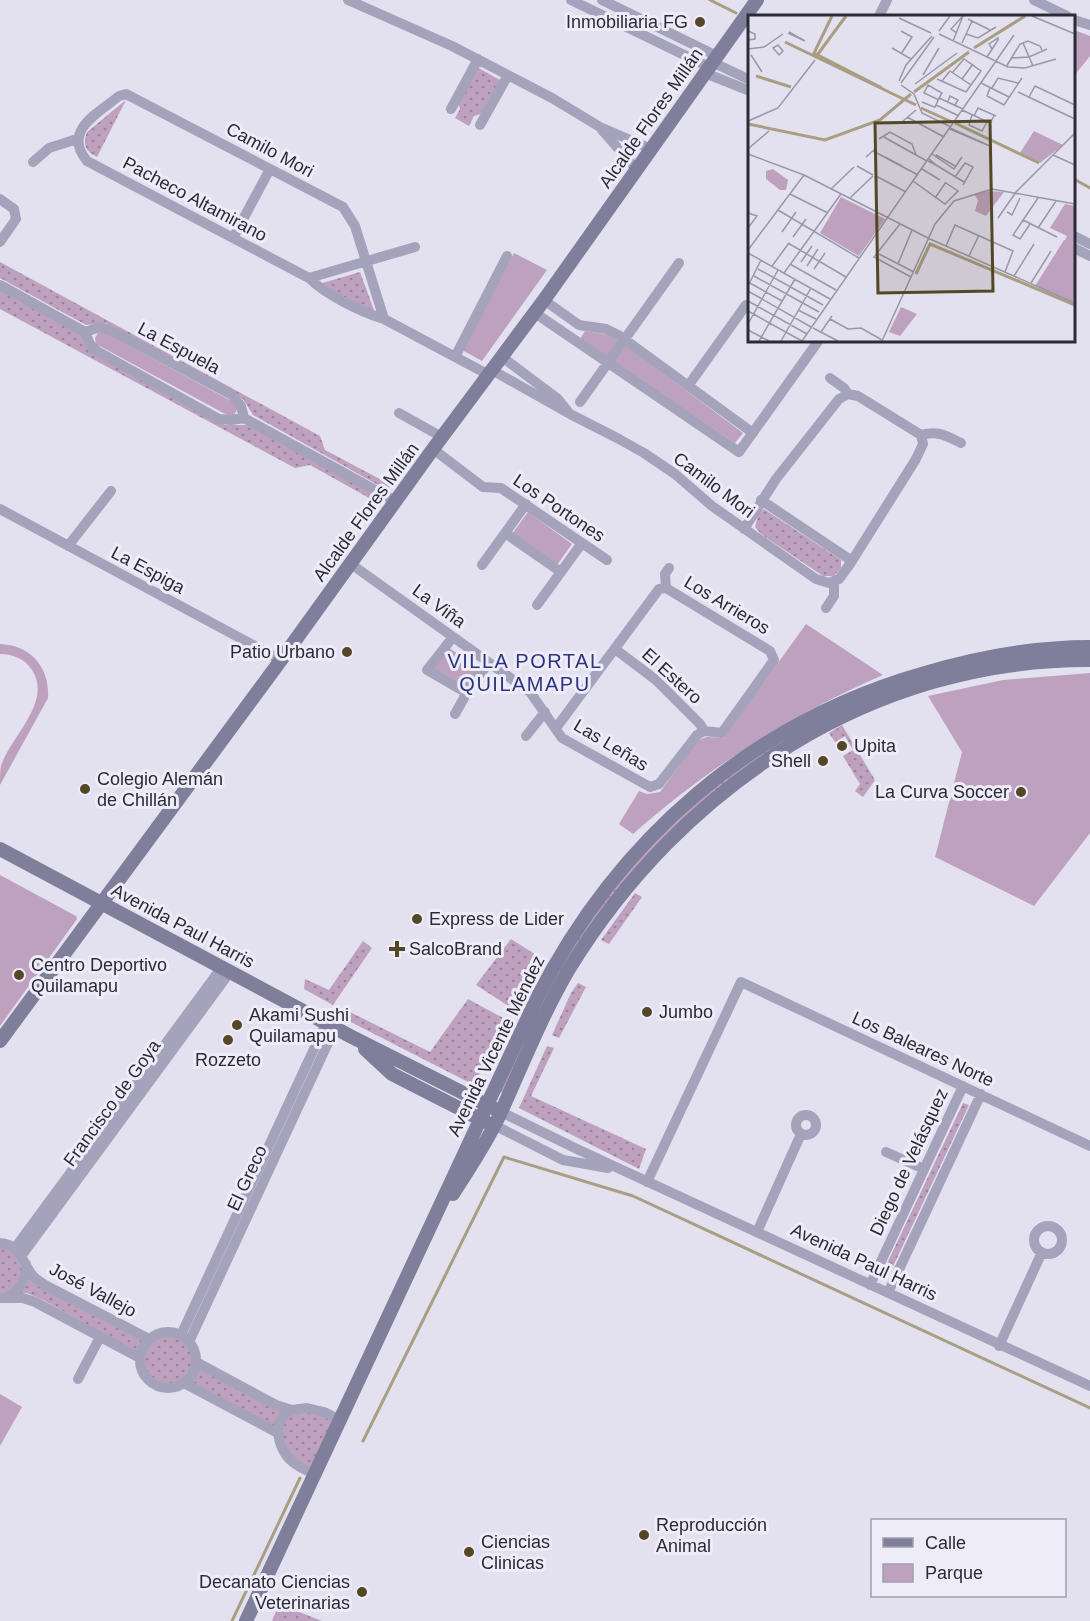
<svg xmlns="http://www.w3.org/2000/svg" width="1090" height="1621" font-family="Helvetica,sans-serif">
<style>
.grass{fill:url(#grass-dots)}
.park{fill:#bea1be}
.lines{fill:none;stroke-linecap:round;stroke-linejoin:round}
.stream{stroke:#aa9e82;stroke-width:3}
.street{stroke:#a5a3bb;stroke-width:10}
.secondary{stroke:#7f7e9b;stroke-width:14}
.poi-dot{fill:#544725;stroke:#eeecf8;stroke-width:2}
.labels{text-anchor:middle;stroke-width:6;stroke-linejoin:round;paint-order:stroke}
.poi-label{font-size:18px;fill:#2b2b37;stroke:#eeecf8;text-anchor:start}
.street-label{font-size:18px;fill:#2b2b37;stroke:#eeecf8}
.neighbourhood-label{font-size:20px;letter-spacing:1.5px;fill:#2d357d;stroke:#eeecf8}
.inset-river{fill:none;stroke:#aa9e82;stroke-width:3}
.inset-road{fill:none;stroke:#9998a6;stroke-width:1.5}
.view{fill:#544725;fill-opacity:0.15;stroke:#544725;stroke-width:3}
.inset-edge{fill:none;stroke:#2b2b37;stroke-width:3}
</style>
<defs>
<pattern id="grass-dots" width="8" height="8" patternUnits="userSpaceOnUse" patternTransform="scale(1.5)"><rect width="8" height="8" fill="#bea1be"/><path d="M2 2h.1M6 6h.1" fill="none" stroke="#9b839b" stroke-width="1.8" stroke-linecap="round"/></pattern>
</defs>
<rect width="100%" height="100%" fill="#e3e0f0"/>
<path class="grass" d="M477 67 500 80 481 114 474 116 469 126 455 118 460 109 458 102Z
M126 100 97 157C86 151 82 145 87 132Z
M0 262 320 436 325 450 391 485 387 490 253 415 243 399 105 323 86 325 0 278Z
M360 272 375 313 319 284Z
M0 290 81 334 93 353 225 425H249L382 498 378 503 310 465 295 468 0 309Z
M764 509 841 560V568L834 576H823L761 534 755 527 759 512Z
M1090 652V655C1051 656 1012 659 973 667 814 700 669 804 581 940 550 988 527 1041 502 1093L497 1090C525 1039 547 983 580 934 697 757 878 658 1090 652Z
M842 725 875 780 863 797 855 791 860 784 843 756 853 750 845 736 835 742 829 733Z
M635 893 642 897 609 944 601 940Z
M511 939 541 958 516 1011 476 985Z
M363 941 372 948 333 1005 304 989 305 979 329 990Z
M578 983 586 987 559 1038 552 1035 571 993Z
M468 999 505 1019 474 1085 345 1019 350 1012 430 1052Z
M547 1046 554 1048 531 1096 646 1149 639 1169 519 1108Z
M963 1103 969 1105 889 1275 883 1272Z
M0 1245 4 1246 20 1258 22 1279 8 1293 0 1294Z
M28 1270 147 1339 140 1354 43 1300 27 1293H15Z
M143 1360a25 25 0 1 1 50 0a25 25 0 1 1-50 0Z
M200 1366 285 1411 274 1428 190 1383Z
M306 1410 338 1421 315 1469 288 1456 280 1425 285 1417Z
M279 1604 322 1621H272Z"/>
<path class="park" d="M1074 30 1090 36V56L1074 76Z
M514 253 547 270 482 361 462 350Z
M585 331 609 335 628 347 743 433 735 443 580 339Z
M104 332 235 403 238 408 234 415H227L96 344 95 338 98 333Z
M528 512 572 544 557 565 512 534Z
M806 624 883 675C791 715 709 767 633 834L619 824 639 791 647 794 660 792 698 740 707 737 724 738Z
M0 644C31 645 50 668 48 698L0 785C0 779 0 771 1 766 10 737 53 702 32 670 25 659 13 654 0 654Z
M449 648 479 668 463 687 432 668Z
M1090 673V833L1034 906 935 857 962 752 928 696 1003 680Z
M0 875 76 916 77 919 0 1026Z
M0 1394 22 1407 0 1446Z"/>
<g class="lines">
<path class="stream" d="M710 0 736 13
M1074 179 1090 188
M363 1441 504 1157 633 1196 1090 1408
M232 1621 300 1478"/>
<path class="street" d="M348 0 452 46 552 98 600 127 651 149
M571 0 709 67
M602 0 717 56
M1034 0 1067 16
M879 16 887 0
M1074 20 1090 25
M712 62 750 80
M705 73 750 91
M451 109 478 59
M480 125 508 75
M602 130 637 170
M33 162 49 148 77 139
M0 199 14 209 16 219 0 242
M1074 236 1090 244
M233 238 270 169
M1074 248 1090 256
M309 278 415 247
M0 285 85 332 90 344 97 351 219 419 231 420 244 418 397 502
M544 300 579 325 606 329 620 336 753 433
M535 313 739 452 819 340
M384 319C361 312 326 295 309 278L87 161C62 131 97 114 119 96L126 94 343 207 355 226 384 319 489 375
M85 332 100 327 112 331 232 395 241 406 244 418
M455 357 507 256
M492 370 570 414 558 399 502 357
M830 378 844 388 848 394
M688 386 746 305
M580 402 679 263
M399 413 442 437
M570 414 619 439 644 453 675 474 712 506 816 579 829 583 839 579 850 564 916 459 923 444 921 435 858 396 848 394 839 399 776 479 744 529
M921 435C937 430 947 436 961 443
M433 449 483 487 501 488 607 560
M761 500 852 561
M0 509 281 660
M505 533 561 572
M68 546 111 491
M351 564 530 692 562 738 650 787 659 784 697 735 704 731 722 733 774 660 770 651 666 588
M482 565 526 504
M666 588 665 574 669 568
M537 605 582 543
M826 608 834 596V581
M453 637 427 670 465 692 489 663
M615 649 656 680 700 724 704 731
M455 714 464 698 465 692
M556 728 659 589 666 588
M526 736 545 712
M501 1112 579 1150 1090 1386
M796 1125a10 10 0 1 1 20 0a10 10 0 1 1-20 0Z
M494 1125 563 1160 608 1168
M886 1152 924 1169
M647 1182 741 982 1090 1146
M1034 1240a14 14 0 1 1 28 0a14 14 0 1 1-28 0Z
M757 1232 801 1134
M0 1243C20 1244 22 1262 33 1276 36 1279 41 1282 45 1285L149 1339
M15 1248 222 967
M22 1255 230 972
M870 1285 963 1086
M888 1293 981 1094
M8 1296C21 1289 26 1280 26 1264
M0 1298H23L35 1302 140 1358
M140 1360a28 28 0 1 1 56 0a28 28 0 1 1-56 0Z
M181 1335 326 1023
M189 1342 335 1028
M999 1346 1042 1252
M196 1362 276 1405 292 1410 307 1408 324 1412 340 1420
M78 1379 100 1337
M184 1383 278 1433C281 1457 293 1465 315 1474
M278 1433C278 1421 282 1416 292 1410"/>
<path class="secondary" d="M0 849 350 1036 495 1109
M0 1041 281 660 433 449 544 300 757 0
M365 1049 392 1074 486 1122
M453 1194C470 1167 488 1141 501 1112 523 1063 542 1015 569 969 681 786 872 659 1090 660
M246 1621 537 998C618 839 752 722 925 673 979 657 1033 647 1090 647"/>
</g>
<g class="poi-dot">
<circle cx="700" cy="22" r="6"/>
<circle cx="347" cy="652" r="6"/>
<circle cx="842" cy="746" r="6"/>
<circle cx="823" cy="761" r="6"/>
<circle cx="85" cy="789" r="6"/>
<circle cx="1021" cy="792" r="6"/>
<circle cx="417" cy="919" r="6"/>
<path d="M394 940h6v6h6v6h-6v6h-6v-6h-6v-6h6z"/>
<circle cx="19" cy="975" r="6"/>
<circle cx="647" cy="1012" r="6"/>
<circle cx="237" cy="1025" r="6"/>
<circle cx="228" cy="1040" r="6"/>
<circle cx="644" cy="1535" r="6"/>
<circle cx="469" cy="1552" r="6"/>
<circle cx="362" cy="1592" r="6"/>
</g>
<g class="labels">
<g class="poi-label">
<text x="688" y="28" text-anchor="end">Inmobiliaria FG</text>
<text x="335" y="658" text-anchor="end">Patio Urbano</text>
<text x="854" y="752">Upita</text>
<text x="811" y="767" text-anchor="end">Shell</text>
<text x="97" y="785">Colegio Alemán<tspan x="97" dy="21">de Chillán</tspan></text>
<text x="1009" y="798" text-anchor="end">La Curva Soccer</text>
<text x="429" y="925">Express de Lider</text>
<text x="409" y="955">SalcoBrand</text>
<text x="31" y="971">Centro Deportivo<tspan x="31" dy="21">Quilamapu</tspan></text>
<text x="659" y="1018">Jumbo</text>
<text x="249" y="1021">Akami Sushi<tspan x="249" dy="21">Quilamapu</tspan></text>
<text x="228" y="1066" text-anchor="middle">Rozzeto</text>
<text x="656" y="1531">Reproducción<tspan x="656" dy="21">Animal</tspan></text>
<text x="481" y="1548">Ciencias<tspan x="481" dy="21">Clinicas</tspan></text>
<text x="350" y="1588" text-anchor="end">Decanato Ciencias<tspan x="350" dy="21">Veterinarias</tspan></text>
</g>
<g class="street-label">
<text transform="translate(651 118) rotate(-55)" y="6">Alcalde Flores Millán</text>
<text transform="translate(270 150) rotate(28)" y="6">Camilo Mori</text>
<text transform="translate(195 199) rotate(28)" y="6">Pacheco Altamirano</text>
<text transform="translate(179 348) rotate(28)" y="6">La Espuela</text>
<text transform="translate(714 485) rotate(37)" y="6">Camilo Mori</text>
<text transform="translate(559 508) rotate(34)" y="6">Los Portones</text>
<text transform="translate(366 512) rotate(-54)" y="6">Alcalde Flores Millán</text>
<text transform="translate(148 570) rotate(28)" y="6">La Espiga</text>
<text transform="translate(727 605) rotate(31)" y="6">Los Arrieros</text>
<text transform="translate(439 606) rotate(36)" y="6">La Viña</text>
<text transform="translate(672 676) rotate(42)" y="6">El Estero</text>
<text transform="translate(611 745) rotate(31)" y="6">Las Leñas</text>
<text transform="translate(183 926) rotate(28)" y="6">Avenida Paul Harris</text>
<text transform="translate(496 1046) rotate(-64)" y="6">Avenida Vicente Méndez</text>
<text transform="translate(923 1049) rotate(25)" y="6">Los Baleares Norte</text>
<text transform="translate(112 1103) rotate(-54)" y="6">Francisco de Goya</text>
<text transform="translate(909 1162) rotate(-65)" y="6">Diego de Velásquez</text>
<text transform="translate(247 1178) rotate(-65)" y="6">El Greco</text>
<text transform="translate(864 1262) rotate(25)" y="6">Avenida Paul Harris</text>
<text transform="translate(93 1290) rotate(28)" y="6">José Vallejo</text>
</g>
<g class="neighbourhood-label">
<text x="525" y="668">VILLA PORTAL<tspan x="525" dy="23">QUILAMAPU</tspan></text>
</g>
</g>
<g transform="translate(748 15)">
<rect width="327" height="327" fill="#e3e0f0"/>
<path d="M317 189 327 191V225H317L319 221 302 213ZM153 292 169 299 152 321 141 317Z" fill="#bea1be"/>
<path d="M316 225H327V290L287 271Z" fill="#bea1be"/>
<path d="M286 116 315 130 292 148 272 138ZM25 154 40 165 38 175H32L18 164V156ZM242 176 256 177 238 201 227 196 230 185 226 179ZM93 182 137 204 111 241 72 218Z" fill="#bea1be"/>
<path class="inset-river" d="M84 1 66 38 134 73M37 27 168 90M226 33 277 1M67 43 98 1M8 61 43 72M166 77 221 37M173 93 204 107M207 108 291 148M0 109 77 125 132 105 163 79M168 259 182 229 327 290"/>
<path class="inset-road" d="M284 1 327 19M151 3 183 18M220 4 242 15M0 16 7 19V24L0 25M153 16 164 22 153 39M191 16 202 1M40 18 57 26 41 17M209 18 203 14 214 2M191 19 260 52 277 53 308 44M218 19 230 23 248 12M205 26 215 1M214 28 224 6M275 28 285 51M30 30 35 36 31 40 25 33ZM144 33 163 44M0 34 16 32 35 19M3 40 14 57M239 42 250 25V23L241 29 244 34M263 43 281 42 299 34M258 52 272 29 280 26 292 31 294 35M175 60 191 33M189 64 218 77 233 56 216 44 204 58M214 64 225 49M151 66 158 50 184 21M194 66 202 56 223 70M153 68 186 22M233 68 261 82M167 69 209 38M153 70 166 79 174 98 203 112M242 73 239 81 256 90 274 63M244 73 250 63 270 68M270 77 327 104M281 82 287 71 327 90M191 83 215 94M200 86 202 81 210 85 207 90M174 87 186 92H187L191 83 194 78 180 70 176 78 191 85M188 90 211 101M214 95 242 108 246 101M224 100 221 110 234 116 239 107M226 101 230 93 248 101M159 102 196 122M0 106 30 93 67 45M154 107 168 95M202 114 244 132 202 113M136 122 168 140M131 124 142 117 164 129 168 140 179 146M0 134 21 116M125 136 170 160M0 139 56 160 182 224M184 139 206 154 214 142M188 140 207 151M305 140 327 150M118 142 127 134V128M137 142 154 151M180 146 188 150 181 144M188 150 216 167M109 151 125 160M174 154 192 165M128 161 158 177M207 162 217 148 225 152 215 170M165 166 197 189 210 176 198 168M83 174 106 152M267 178 327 118M42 179 80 198M102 183 125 161M187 183 198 167M30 195 111 243M259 197 264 200 272 183M0 198 9 201 0 213M250 203 268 177M275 205 309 222M152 209 126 242 163 262M282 209 272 224 265 220 290 183M290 213 308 186M34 217 48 197M45 222 58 204M182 224 327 288M40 228 98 262M198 231 207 210 265 236 257 257M0 235 56 160M0 238 82 284M131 239 166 257M221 241 231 220M53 247 64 231M42 249 88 275M150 249 164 215M24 251 41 228M59 251 70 234M10 254 75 290M66 254 77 238M36 258 93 179M6 261 71 297M266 261 286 229M0 267 34 286M283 268 303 236M0 271 13 245M0 276 63 312M0 286 59 319M50 295 68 304M0 296 54 326M82 304 100 314 113 313 134 325M0 309 30 255M65 313 90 326M0 315 21 326M73 317 84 301M11 326 47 264M33 326 63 273M54 326 266 20M134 326 187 209 206 186 244 174 327 189"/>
<path class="view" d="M242 106 245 276 130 278 127 108Z"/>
<rect width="327" height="327" class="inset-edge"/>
</g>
<rect x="871" y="1519" width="195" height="78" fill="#eeecf8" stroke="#a09fab" stroke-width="1.5"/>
<rect x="883" y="1538" width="30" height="9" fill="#7f7e9b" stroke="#a09fab" stroke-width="1.5"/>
<text x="925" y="1549" font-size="18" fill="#2b2b37">Calle</text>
<rect x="883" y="1564" width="30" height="18" fill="#bea1be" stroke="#a09fab" stroke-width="1.5"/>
<text x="925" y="1579" font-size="18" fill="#2b2b37">Parque</text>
</svg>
